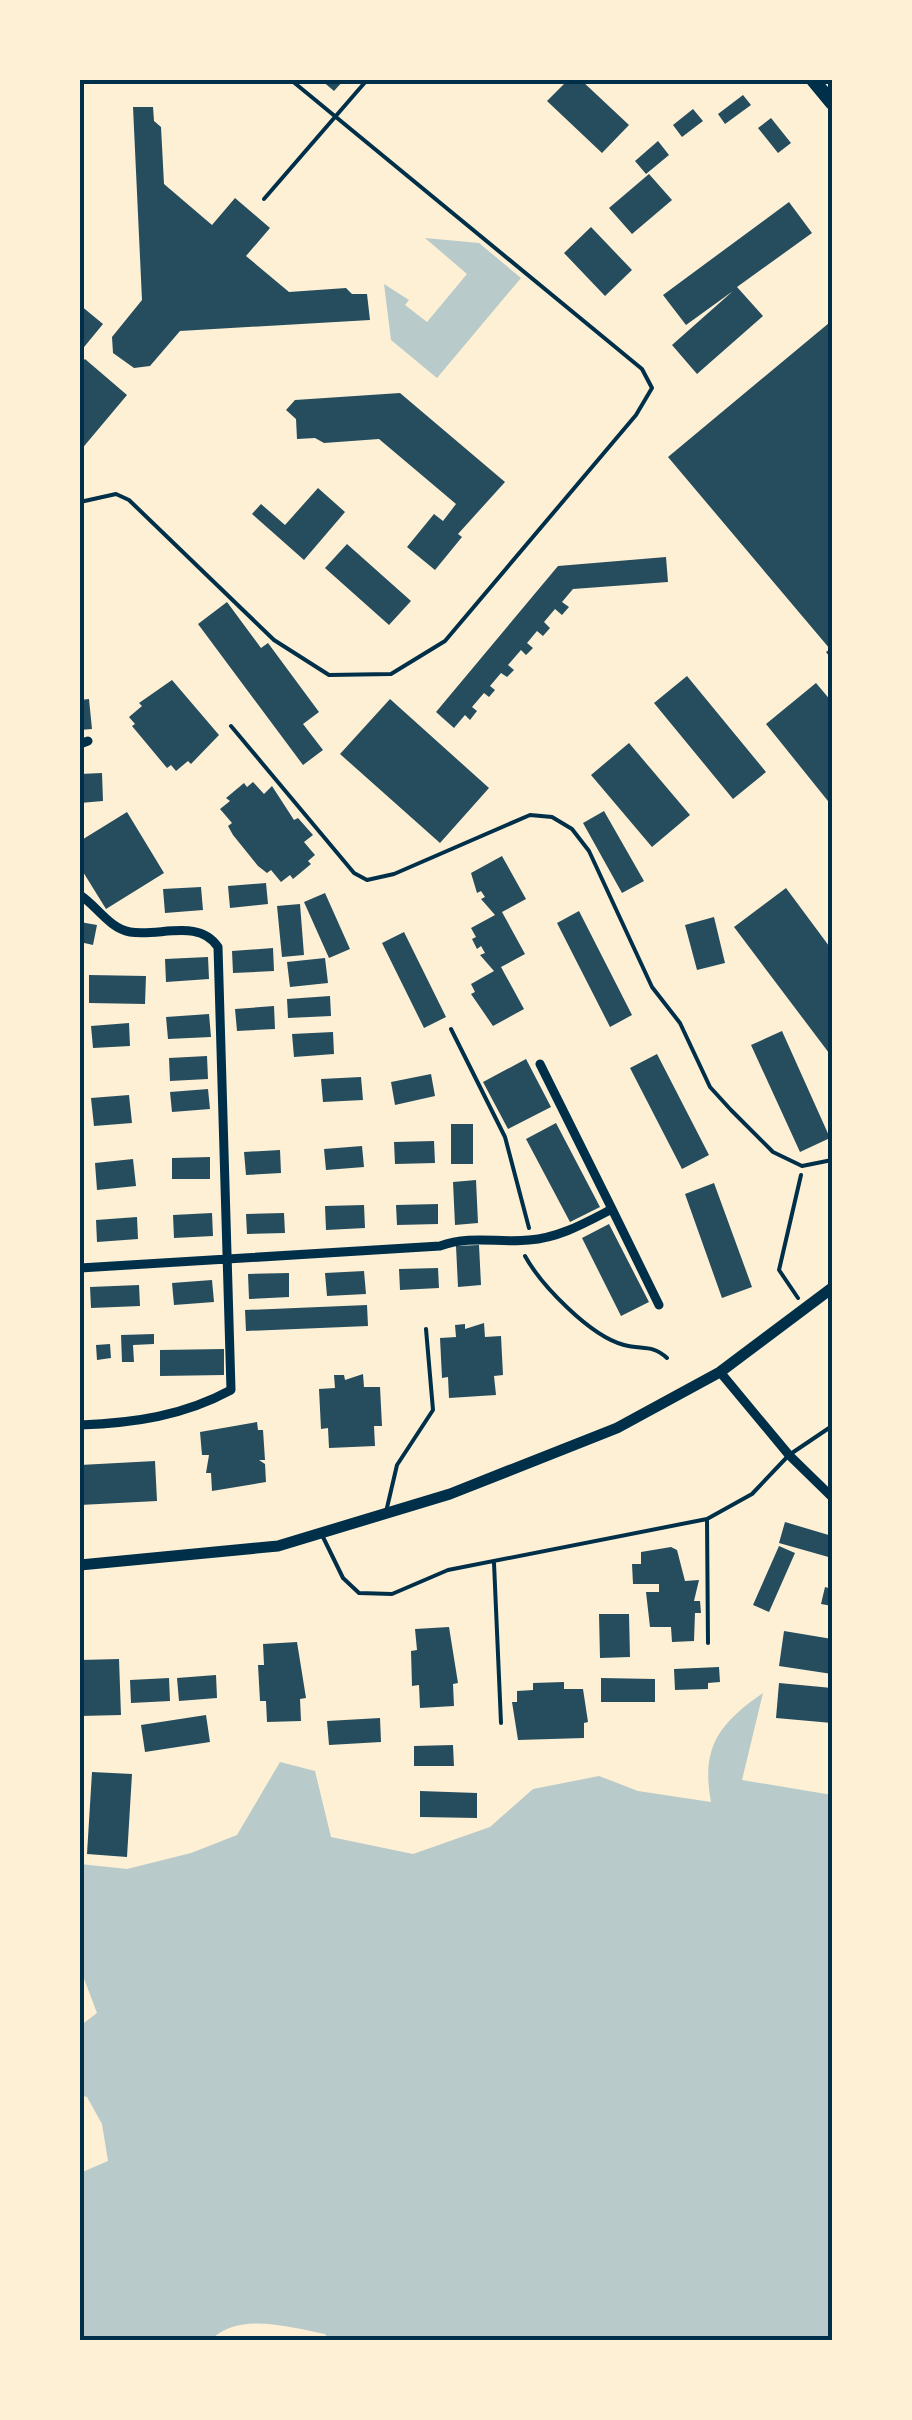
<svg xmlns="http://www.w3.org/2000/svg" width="912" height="2420" font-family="Spectral,serif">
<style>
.green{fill:#b9caca}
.building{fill:#264d5e}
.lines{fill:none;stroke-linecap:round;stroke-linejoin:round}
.path{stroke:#003049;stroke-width:4}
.service{stroke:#003049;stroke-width:4}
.minor{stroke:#003049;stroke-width:9}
.secondary{stroke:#003049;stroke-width:11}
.primary{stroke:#003049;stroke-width:14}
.neatline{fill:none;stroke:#003049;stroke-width:4}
</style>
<rect width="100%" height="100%" fill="#fdf0d5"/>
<path class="green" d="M425 238 479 243 521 278 437 378 391 340 384 284 409 300 405 305 427 322 467 274Z
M763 1693 742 1780 832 1795V2340H329L325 2334C291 2328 239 2311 211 2340H80V2173L108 2161 102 2124 87 2097 80 2095V2026L97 2013 80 1968 84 1893 80 1891V1864L127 1869 191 1853 237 1835 280 1762 315 1771 331 1837 413 1854 490 1827 533 1789 599 1776 638 1791 711 1802C701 1748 718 1724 763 1693Z"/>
<path class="building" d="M321 80H344L334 91Z
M568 80H581L629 125 602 153 547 101Z
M743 95 751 105 725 124 718 114Z
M133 107H153L154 121 161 127 164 184 212 225 235 198 270 228 246 256 289 292 346 288 352 294H367L370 320 180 331 150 366 134 368 113 353 112 337 142 300Z
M693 109 703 121 682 137 673 125Z
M771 118 791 143 778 153 758 128Z
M658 141 669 155 646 174 635 161Z
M649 174 672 200 632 234 609 208Z
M789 202 812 233 737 287 763 316 697 374 672 345 733 291 686 325 663 295Z
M591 227 632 270 605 296 564 253Z
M80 305 103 324 80 352Z
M829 323 832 327V660L826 652 830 649 668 457Z
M85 359 127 395 80 451V364Z
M400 393 505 482 458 534 462 537 435 570 407 547 434 514 443 521 456 504 379 439 324 443 315 438 297 439 296 419 286 410 295 400Z
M318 488 345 512 304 560 252 514 261 504 285 525Z
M347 544 411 601 389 625 325 568Z
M666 557 668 582 573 589 562 602 569 607 562 615 555 609 544 622 550 628 543 636 537 631 527 643 533 648 526 655 521 650 508 665 514 670 507 677 501 673 490 686 495 690 489 697 484 693 472 707 477 711 470 720 465 715 454 728 436 712 558 566Z
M227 602 261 648 268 643 319 712 303 724 323 750 303 765 198 624Z
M687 676 766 772 733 799 654 703Z
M172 680 219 735 191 764 188 761 176 771 171 765 167 768 132 726 135 724 129 717 142 706 139 703Z
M816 683 832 702V806L766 724Z
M89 699 92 729 80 730V700Z
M390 699 489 788 440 843 340 754Z
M629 743 690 815 652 847 591 775Z
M102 773 103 801 80 803V774Z
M253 782 264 794 272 786 294 820 298 818 313 835 304 842 315 855 308 861 311 864 293 879 290 875 281 882 271 870 267 873 258 866 233 835 228 826 232 823 220 809 230 801 226 798 244 783 247 787Z
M604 811 644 881 622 893 583 823Z
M127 812 164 873 106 909 80 867V841Z
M502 856 526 899 502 912 525 954 501 967 524 1009 493 1026 471 994 475 992 471 984 494 971 480 955 485 953 481 946 477 949 472 939 476 937 471 928 495 915 481 899 485 897 481 891 477 893 471 873Z
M266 883 268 904 230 908 228 886Z
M201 887 203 910 165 913 163 889Z
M786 888 832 950V1057L734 927Z
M325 893 350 949 329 958 304 902Z
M300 904 304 955 282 957 277 906Z
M579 911 632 1015 610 1027 557 923Z
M714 917 725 963 697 970 685 925Z
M80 922 97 925 93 945 80 942Z
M404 932 446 1017 424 1028 382 943Z
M273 948 274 971 233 973 232 951Z
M208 957 209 979 166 982 165 959Z
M325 958 328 983 290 987 287 962Z
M89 975 146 976 145 1004 89 1003Z
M330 996 331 1016 288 1018 287 999Z
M274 1006 275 1029 237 1031 235 1009Z
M209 1014 211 1037 168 1039 166 1017Z
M129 1023 130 1046 93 1048 91 1026Z
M782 1031 830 1138 800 1152 751 1045Z
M333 1032 334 1054 294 1057 292 1034Z
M657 1054 709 1155 682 1169 630 1068Z
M207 1056 208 1079 170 1081 169 1058Z
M526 1059 551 1107 508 1129 483 1082Z
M431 1074 435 1096 395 1105 391 1082Z
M361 1077 363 1100 323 1102 321 1079Z
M208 1089 210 1109 172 1112 170 1092Z
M129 1095 132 1123 94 1126 91 1098Z
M556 1123 600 1207 570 1222 526 1139Z
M451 1124H473V1164H451Z
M434 1141 435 1163 395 1164 394 1142Z
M362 1146 364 1167 326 1170 324 1149Z
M280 1150 281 1173 246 1175 244 1152Z
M210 1157V1179H172V1158Z
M133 1159 136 1186 97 1190 95 1163Z
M476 1180 478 1223 455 1225 453 1182Z
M714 1183 752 1287 722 1298 685 1194Z
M438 1204V1224L397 1225 396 1205Z
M364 1205 365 1228 326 1230 325 1206Z
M212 1213 213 1236 174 1238 173 1215Z
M284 1213 285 1233 247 1234 246 1214Z
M137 1217 138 1239 97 1242 96 1220Z
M609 1224 649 1302 621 1316 582 1238Z
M479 1245 481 1285 458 1287 456 1246Z
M438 1268 439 1288 400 1290 399 1269Z
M364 1271 366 1294 327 1296 325 1273Z
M289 1273V1297L249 1299 248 1274Z
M212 1280 214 1302 174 1305 172 1283Z
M139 1285 140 1306 91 1308 90 1287Z
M367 1305 368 1326 246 1331 245 1310Z
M484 1323 485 1337 501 1336 503 1375 494 1376 496 1395 449 1398 448 1377 442 1378 440 1338 456 1337 455 1325 465 1324V1329Z
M154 1334V1344L133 1345 134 1362H122L121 1335Z
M110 1344 111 1358 97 1360 96 1345Z
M224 1349V1375L160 1376V1350Z
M363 1374 364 1387H380L382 1426H374L375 1446 329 1448 328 1428 321 1429 319 1389 335 1388 334 1375H344L345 1380Z
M257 1422 258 1430H263L265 1460H259L265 1464 266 1482 212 1491 211 1473H206L209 1455H202L200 1432Z
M155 1461 157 1501 80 1505V1465Z
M785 1522 832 1536V1558L779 1543Z
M779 1546 795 1553 769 1612 753 1605Z
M671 1547 677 1550 685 1581 699 1580 694 1601H700L701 1613H695L694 1641 672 1642 671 1627H650L646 1592H659V1584H633L632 1564H641V1552Z
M825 1587 832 1589V1606L821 1604Z
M599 1614H629L630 1657 600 1658Z
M449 1627 458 1683 453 1684 454 1706 420 1708 419 1685 412 1686 411 1651 417 1650 415 1629Z
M784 1631 832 1639V1674L779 1666Z
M297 1642 306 1698 300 1699 301 1721 267 1722 266 1701H260L258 1665H264L263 1644Z
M119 1659 121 1715 80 1716V1660Z
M719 1667 720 1682 708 1683V1689L675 1690 674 1669Z
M216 1675 217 1698 179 1701 177 1678Z
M169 1678 170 1701 131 1703 130 1680Z
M601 1678 655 1679V1702H601Z
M564 1682V1689H583L588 1722 584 1723V1738L518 1740 512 1702H517V1691L533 1690V1683Z
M779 1683 832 1688V1723L776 1718Z
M206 1715 210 1742 145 1752 141 1725Z
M380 1718 381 1742 329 1745 327 1721Z
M453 1745 454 1766H414V1746Z
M92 1772 132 1774 127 1857 87 1854Z
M420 1791 477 1793V1818L420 1817Z"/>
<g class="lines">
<path class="path" d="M451 1029 505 1137 529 1228
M525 1256C541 1285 590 1336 624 1345 642 1350 652 1344 667 1358
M798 1298 779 1270 801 1175"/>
<path class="service" d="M264 199 367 80
M80 502 116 494 129 500 274 640 329 675 391 674 445 641 636 415 652 388 642 369 291 80
M231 726 354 873 367 880 394 874 530 815 552 817 572 829 589 851 652 987 680 1023 710 1087 731 1110 773 1152 802 1166 832 1160
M386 1512 397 1465 433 1410 426 1329
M707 1519 708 1643
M322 1535 343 1578 359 1593 392 1594 448 1570 707 1519 752 1494 789 1455 832 1426
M494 1563 501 1723"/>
<path class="minor" d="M80 744 88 741
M80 895C97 906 109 928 130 932 159 937 199 918 218 947L231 1390C183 1416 134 1423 80 1425
M540 1064 612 1209
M80 1268 440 1246C471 1235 497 1243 529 1240 559 1238 585 1223 612 1209L659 1305
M720 1372 789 1455 832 1497"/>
<path class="secondary" d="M80 1565 278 1546 450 1494 617 1428 720 1372 832 1288"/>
<path class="primary" d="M813 80 832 103"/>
</g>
<rect width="912" height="2420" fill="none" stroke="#fdf0d5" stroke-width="165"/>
<rect x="82" y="82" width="748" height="2256" class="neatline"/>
</svg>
